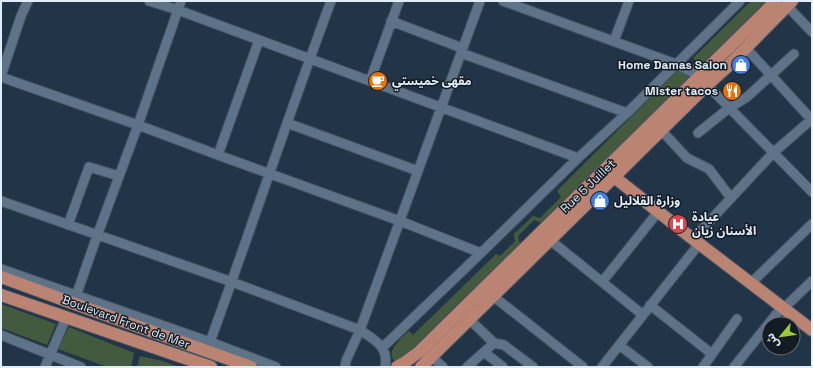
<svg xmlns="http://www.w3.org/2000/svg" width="813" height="368" font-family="'Space Grotesk','Noto Sans Arabic',sans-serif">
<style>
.green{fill:#435a3f}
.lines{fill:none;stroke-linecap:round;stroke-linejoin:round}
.minor-casing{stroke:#425262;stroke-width:11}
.major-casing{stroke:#425262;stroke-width:14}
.minor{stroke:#5f7388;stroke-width:9}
.major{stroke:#bb8372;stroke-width:12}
.labels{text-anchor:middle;stroke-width:3;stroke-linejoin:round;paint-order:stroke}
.poi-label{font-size:12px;font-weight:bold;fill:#e2edfa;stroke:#131b23;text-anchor:start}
.street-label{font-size:12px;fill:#e2edfa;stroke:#131b23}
</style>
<rect width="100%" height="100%" fill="#223447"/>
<path class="green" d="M751 1H767L547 218 542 223 534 220 518 236 520 244 426 336 414 350 396 362C395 362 392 358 392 357 389 349 403 336 409 331L413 335 496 254 500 256 515 241 514 234 533 216 540 218 561 197 557 191 680 68 685 72 696 61 693 58Z
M1 304 56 324 47 345 1 328Z
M69 327 134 353 131 367H107L58 349Z
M140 356 163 361 178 367H137Z"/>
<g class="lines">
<g class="minor-casing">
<path id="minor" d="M149 1 178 10 578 158
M503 1 676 64 699 76
M787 6 812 32
M391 21 462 48
M614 41 629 1
M746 48 811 119
M461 53 627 113
M1 76 21 16 28 1
M1 77 138 125 218 155 400 221 481 253
M370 81 399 1
M707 85 812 192
M287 123 418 171
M661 130 687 158 709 169 731 198
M698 133 729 108 747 97 794 54
M218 155 259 40
M1 201 232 282 360 330C375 340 389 347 385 367
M68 225 89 167 119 176
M693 239 773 153 812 119
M550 240 643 315
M1 269 210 342 276 367
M602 282 658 212
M751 283 812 224
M76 296 97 236 138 125 181 1
M493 296 583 367
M650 305 712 354
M784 308 812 281
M469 319 494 343 504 345 533 367
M1 335 81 367
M210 342C251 229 289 114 331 1
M619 345 648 367
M383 347 481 253 578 158 627 113 740 1
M484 352 503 367
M432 357 443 367
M45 367 66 318
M345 367 346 361 360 330 480 1
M467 367 494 343
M602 367 699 244
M703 367 737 319
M734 367 782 307"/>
</g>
<g class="major-casing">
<path id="major" d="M609 173 693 239 812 330
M1 277 75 304 251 367
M1 295 211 367
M397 367 404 363 419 352 776 1
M421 367 614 177 707 85 728 66 792 1"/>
</g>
<use href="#minor" class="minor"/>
<use href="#major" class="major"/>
</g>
<defs>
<g id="shop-disc" transform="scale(1)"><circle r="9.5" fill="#3f7fe0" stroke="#131b23"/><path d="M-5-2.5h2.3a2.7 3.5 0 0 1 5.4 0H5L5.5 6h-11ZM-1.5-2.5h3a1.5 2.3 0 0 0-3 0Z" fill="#fff"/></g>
<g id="cafe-disc" transform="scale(1)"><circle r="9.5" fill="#e8710a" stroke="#131b23"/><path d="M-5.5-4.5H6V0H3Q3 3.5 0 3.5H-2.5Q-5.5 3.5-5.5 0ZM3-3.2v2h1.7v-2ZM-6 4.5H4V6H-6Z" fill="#fff"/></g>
<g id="restaurant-disc" transform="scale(1)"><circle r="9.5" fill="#e8710a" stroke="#131b23"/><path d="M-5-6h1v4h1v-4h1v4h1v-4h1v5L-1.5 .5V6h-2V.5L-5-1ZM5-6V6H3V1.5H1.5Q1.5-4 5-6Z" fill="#fff"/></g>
<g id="hospital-disc" transform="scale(1)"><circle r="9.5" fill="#e0444e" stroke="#131b23"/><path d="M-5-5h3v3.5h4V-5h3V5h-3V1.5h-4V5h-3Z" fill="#fff"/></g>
</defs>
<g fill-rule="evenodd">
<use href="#shop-disc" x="741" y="65"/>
<use href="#cafe-disc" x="378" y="81"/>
<use href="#restaurant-disc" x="732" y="91"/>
<use href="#shop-disc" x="600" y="201"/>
<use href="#hospital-disc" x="678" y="224"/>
</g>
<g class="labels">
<g class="poi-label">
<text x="727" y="69" text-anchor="end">Home Damas Salon</text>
<text x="392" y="85">مقهى خميستي</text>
<text x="718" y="95" text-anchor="end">Mister tacos</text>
<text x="614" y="205">وزارة القلاليل</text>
<text x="692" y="221">عيادة<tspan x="692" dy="14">الأسنان زيان</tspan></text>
</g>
<g class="street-label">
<text transform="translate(588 186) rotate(-44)" y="4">Rue 5 Juillet</text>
<text transform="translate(126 322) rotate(20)" y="4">Boulevard Front de Mer</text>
</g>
</g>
<rect width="813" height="368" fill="none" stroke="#e2edfa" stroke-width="4"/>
<g transform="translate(781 336) rotate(241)"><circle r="19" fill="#131b23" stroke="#666f79"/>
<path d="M0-3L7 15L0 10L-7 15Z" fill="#9cca31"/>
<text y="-6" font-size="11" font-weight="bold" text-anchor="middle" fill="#e2edfa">ش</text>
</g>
</svg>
